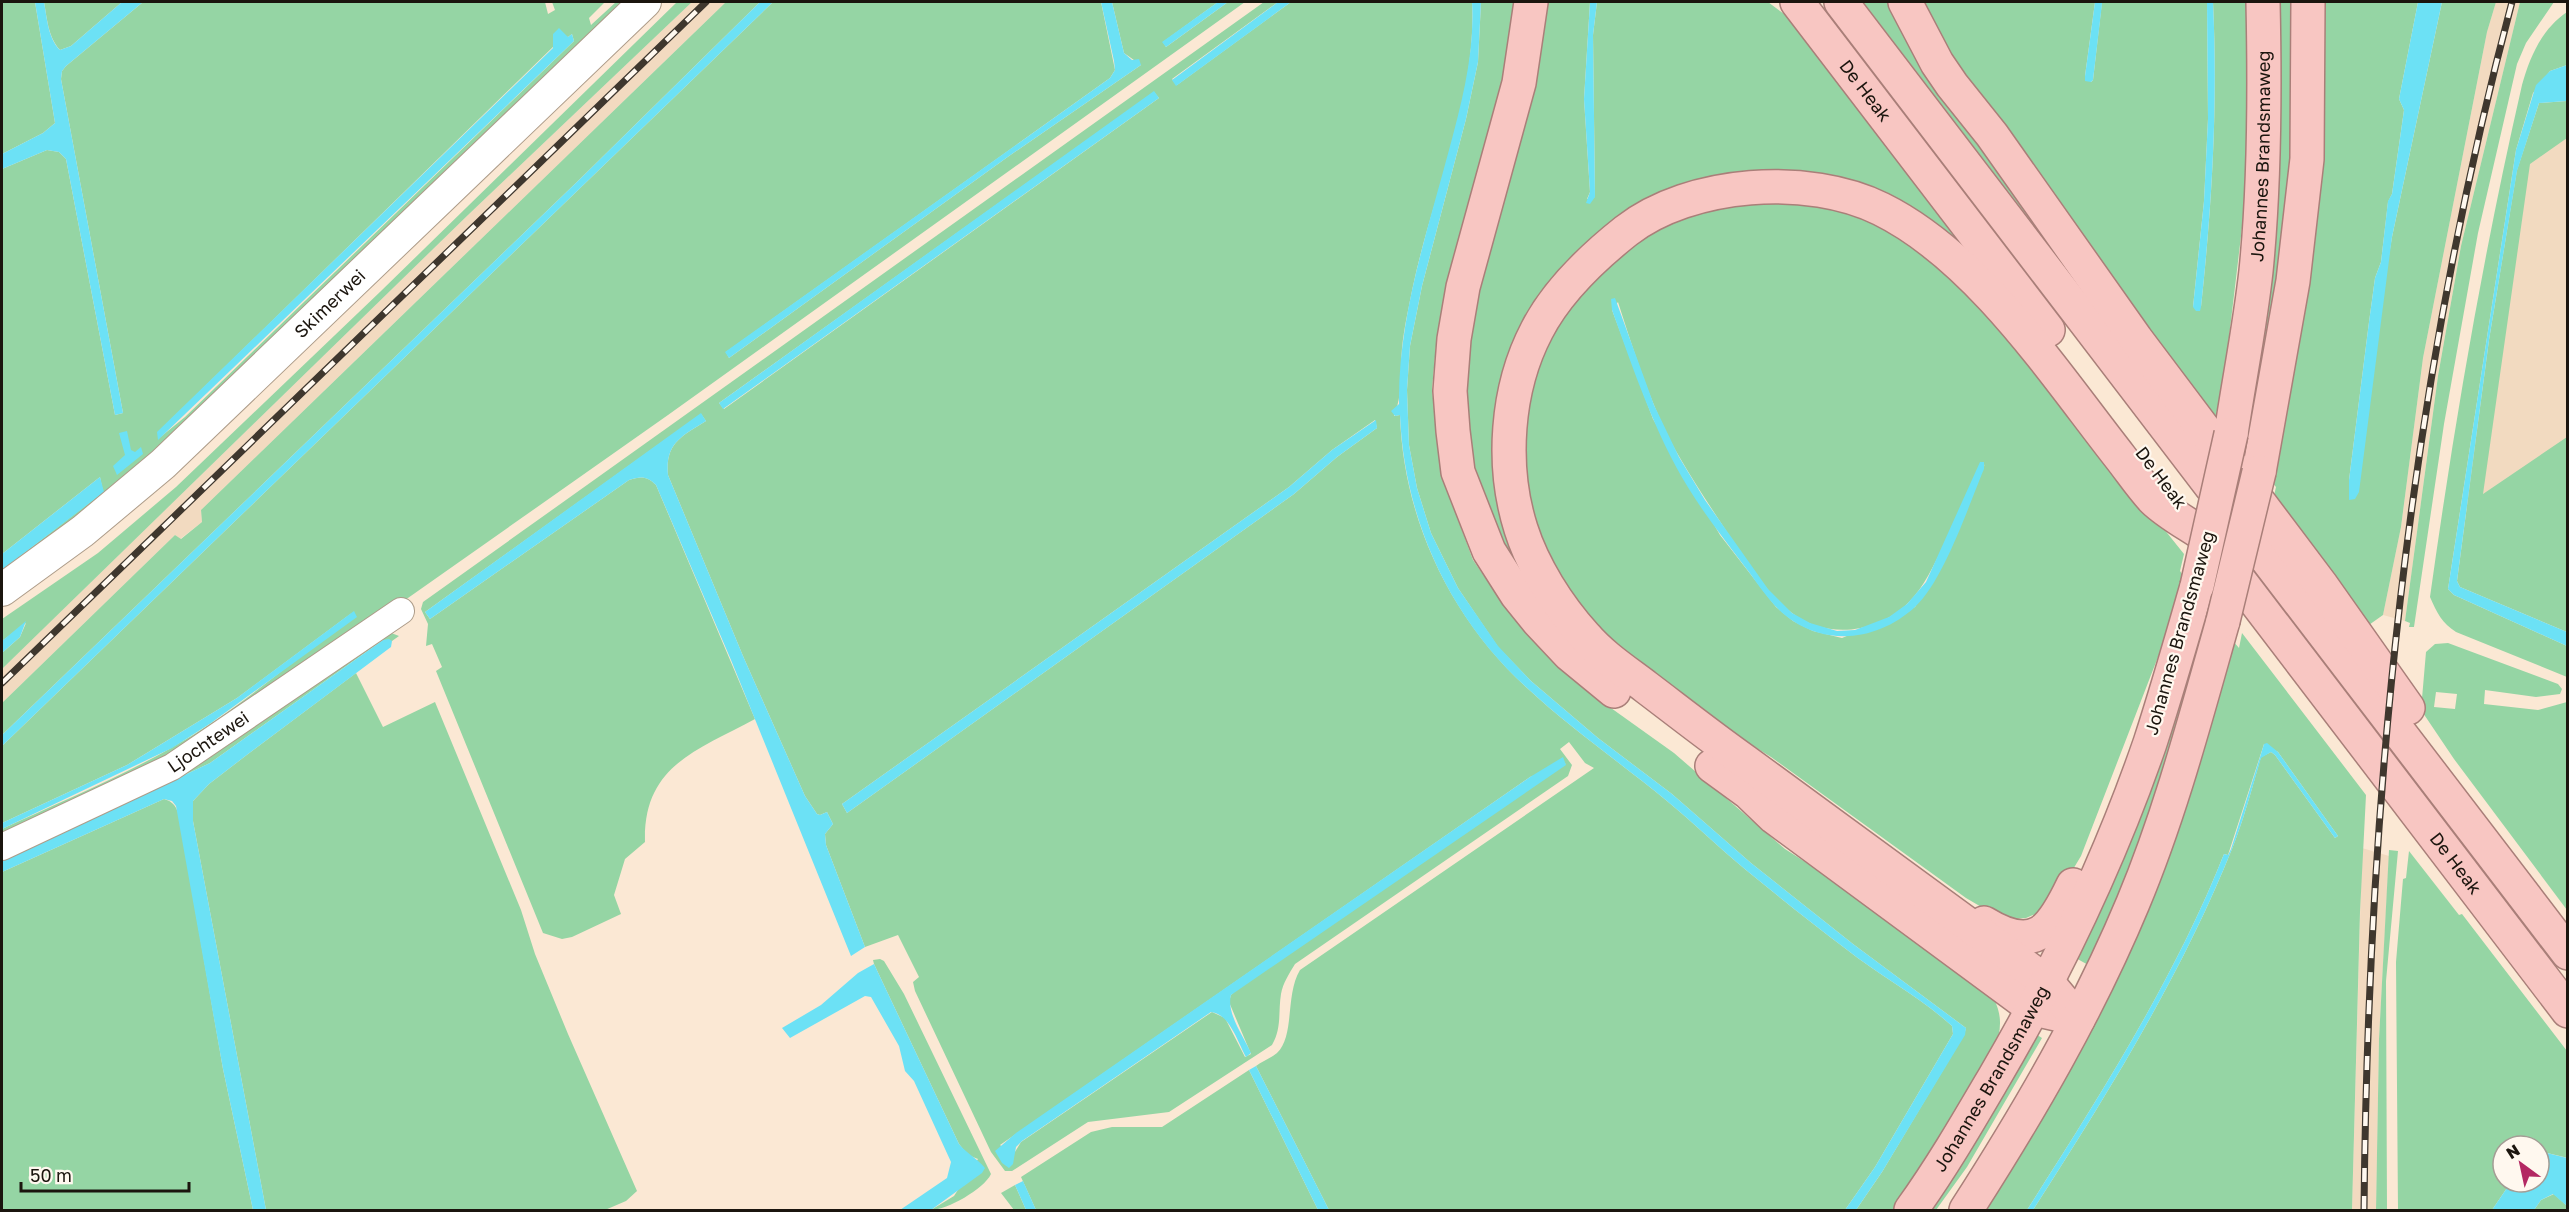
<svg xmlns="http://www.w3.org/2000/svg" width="2569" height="1212" font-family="'Golos Text',sans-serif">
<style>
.built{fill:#f2dac0}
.green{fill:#95d5a4;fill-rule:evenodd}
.water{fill:#6ce1f5}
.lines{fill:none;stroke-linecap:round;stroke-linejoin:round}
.minor-casing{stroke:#ad9c89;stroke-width:28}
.tertiary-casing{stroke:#ad9c89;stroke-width:34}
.trunk-casing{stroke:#a97f79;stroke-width:36}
.minor{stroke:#fff;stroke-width:26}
.tertiary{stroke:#fff;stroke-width:32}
.trunk{stroke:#f8c6c2;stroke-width:33}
.rail-casing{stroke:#3f372e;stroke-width:7}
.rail{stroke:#fff8ef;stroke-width:4.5;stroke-dasharray:14;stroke-linecap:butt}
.trunk-bridge-casing{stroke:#a97f79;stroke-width:36;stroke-linecap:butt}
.trunk-bridge{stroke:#f8c6c2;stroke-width:33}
.labels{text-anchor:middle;stroke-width:4.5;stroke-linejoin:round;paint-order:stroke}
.street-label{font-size:18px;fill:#1b150e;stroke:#fff8ef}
</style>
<rect width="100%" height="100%" fill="#fbe8d4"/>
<path class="built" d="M692 2H726L201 510 202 522 180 539 175 535 2 703V669L468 215Z
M2496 2H2520L2461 246 2438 376 2405 621 2383 615 2401 527 2423 358 2487 32Z
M2567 101V632L2465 507 2517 170 2558 103Z
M2362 848 2389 856 2379 1039 2376 1210H2352Z"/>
<path class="green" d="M2 2H35L55 123 43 133 2 154Z
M44 2H122L71 46 60 50C48 37 47 18 44 2Z
M143 2H545L548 14 555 10 552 2H605L589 18 591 25 616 2H629L196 423 2 578V570L103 492 100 477 2 554V169L47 150 59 152 66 159 115 415 123 413 61 79 62 71 66 66ZM572 34 574 41 185 417 158 439V432L555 45 564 36 568 37Z
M677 2H692L468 215 2 669V653L20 637 26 623 2 641V619L98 553 176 487 381 291Z
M726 2H760L580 179 2 735V703L175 535 181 539 202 522 201 510Z
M773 2H1101L1115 70 1110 78 726 352 729 358 1009 156 1141 65 1124 53 1112 2H1218L1163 42 1166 47 1228 2H1245L668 415 209 738 2 840V829C58 803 116 779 171 748 237 711 295 660 353 612L237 698 127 765 2 823V746Z
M1264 2H1278L1172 79 1177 85 1291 2H1472C1477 99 1433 192 1413 286 1409 306 1404 328 1402 348 1400 370 1403 395 1394 416L1400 415C1403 518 1450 617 1526 687 1571 729 1621 763 1667 801 1694 823 1719 848 1746 870 1779 897 1812 923 1846 949 1880 976 1920 997 1952 1026L1953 1034 1875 1167 1845 1210H1329L1256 1066C1263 1061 1271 1058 1277 1053 1295 1036 1285 995 1300 970L1594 768 1585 763 1569 742 1560 749 1572 765 1568 776 1295 964C1289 974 1283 983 1281 994 1278 1012 1282 1028 1272 1045L1169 1112 1088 1122 1012 1171H1005L991 1152 915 991 913 982 919 977 898 935 865 947 826 845 825 834 833 824 827 812 820 815 817 814 805 796 743 656 668 475C665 443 682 436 706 421L701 414 425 612 430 619 629 480C641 476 647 476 656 485L755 719C698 750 643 765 645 842L625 859 614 895 621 914 572 937 562 939 543 933 436 671 442 667 432 644 426 646 428 624 421 609 423 602ZM1154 92 1159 98 724 409 719 403ZM1375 420 1377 428 1337 457 1294 494 847 813 842 804 1289 487 1332 450ZM1566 763 1237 989 1231 995 1229 1002 1251 1054 1245 1057 1225 1018 1212 1012 1021 1142 1013 1155 1000 1145 1530 777Z
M1481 2H1523L1460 262 1452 263 1437 335 1432 389 1438 445 1449 495 1473 560 1504 605 1545 654 1597 698 1674 753 1785 849 1857 895 1994 999C2003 1017 2001 1032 1994 1050L1920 1173 1893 1210H1856L1882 1172 1964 1035 1966 1028 1853 944 1751 863 1672 794 1598 738 1531 681 1498 647 1458 588 1431 533 1417 488 1409 445 1407 390 1410 346 1422 286 1466 119 1478 62Z
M1541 2H1590L1584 99 1590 192 1587 199 1595 197 1593 35 1597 2H1768L1788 17 1982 267 1884 201 1672 194 1513 363 1533 579 1515 578 1465 457 1468 303Z
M1863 2H1890L2082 288Z
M1924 2H2095L2085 76 2091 82 2093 80 2102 2H2207L2208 119 2204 201 2193 307H2201C2212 205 2218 104 2213 2H2249L2246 194 2220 413 2217 410 2213 427 1949 55Z
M2275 2H2295L2298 73 2286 241 2249 458 2241 448Z
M2321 2H2418L2399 99 2404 110 2392 194 2388 202 2381 262 2375 278 2369 322 2349 480V500L2392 237 2442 2H2496L2487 32 2423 358 2401 527 2383 615 2366 627 2272 504 2276 487 2272 482Z
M2520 2H2554L2526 43 2517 64 2478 233 2444 424 2414 627H2409L2410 623 2405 621 2438 376 2461 246Z
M2567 12V65L2550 71 2533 93 2516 150 2448 589 2454 595 2567 646V677L2456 632C2442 623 2437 613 2430 597 2454 425 2483 255 2522 85 2530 56 2542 29 2567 12Z
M2567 101V138L2530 164 2483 494 2567 437V632L2460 587 2457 581 2489 340 2517 170 2539 103Z
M1784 194 1875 215 1962 277 2184 554 2180 571 2184 577 2163 644 2081 856 2054 901 2040 912 2026 918 2013 919 1995 915 1966 898 1771 757 1702 714 1621 655 1561 587 1528 507 1520 419 1558 314 1615 250 1690 210ZM1618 302C1635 355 1652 410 1680 458 1697 487 1716 515 1734 543 1751 567 1768 595 1792 613 1827 640 1878 633 1908 603 1925 586 1933 566 1944 545 1957 518 1971 491 1985 464L1968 507 1915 607 1842 638 1813 631 1793 621 1776 607 1720 535 1653 419 1612 310Z
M2207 599 2214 609 2140 851 2090 966 2074 957Z
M381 629 399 636 392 641 383 640 210 763 2 861V851L176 769Z
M2242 633 2366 795 2360 912 2352 1210H2033C2107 1095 2181 976 2232 849 2244 819 2252 788 2261 757L2271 752 2275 755 2335 838 2338 836 2278 752 2264 744 2228 855 2224 854C2174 980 2099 1097 2027 1210H1982L2233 641 2239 648Z
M2448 643 2558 684 2562 689 2560 694 2536 697 2485 690 2484 704 2538 710 2567 702V910L2454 759 2421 710 2426 652 2435 644ZM2436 692 2457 694 2455 709 2434 707Z
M356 673 383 727 435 702 521 910 535 954 568 1034 637 1191 626 1201 605 1210H266L193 821V801L209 784 248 754Z
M164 799C180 803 179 819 182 833L223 1069 253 1210H2V872Z
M2389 850 2398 851 2386 981 2387 1210H2376L2379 1039Z
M2409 851 2459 915 2462 914 2567 1051 2568 1158 2539 1151V1146H2503V1182H2511L2492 1210H2398L2396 962 2403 879 2406 878Z
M880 959 884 961 904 994 991 1174C984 1189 947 1210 931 1210L954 1196 978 1159 968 1155 959 1144 874 964 873 960Z
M2034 1033 2042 1038 1967 1167 1936 1210H1925Z
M1249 1070 1318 1210H1036L1021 1177 1091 1132 1112 1127H1162Z
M1015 1185 1026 1210H1014L1001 1193Z
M2554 1194 2567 1206V1210H2534L2541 1200Z"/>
<path class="water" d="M35 2H44C47 18 48 38 60 50L71 46 122 2H143L66 66 62 71 61 79 123 413 115 415 66 159 59 152 47 150 2 169V154L43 133 55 123Z
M760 2H773L2 746V735L580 179Z
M1101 2H1112L1124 53 1132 60 1139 59 1141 65 1009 156 729 358 725 352 1110 78 1115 70 1114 61Z
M1218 2H1228L1166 47 1162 42Z
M1278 2H1291L1176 86 1172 80Z
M1472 2H1481L1478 62 1466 119 1422 286 1410 346 1407 390 1409 445 1417 488 1431 533 1458 588 1498 646 1531 681 1598 738 1672 794 1751 863 1853 944 1966 1028 1965 1035 1882 1172 1856 1210H1845L1875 1167 1953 1034 1952 1026C1920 997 1880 976 1846 949 1812 923 1779 897 1746 870 1719 848 1694 823 1667 801 1621 763 1571 729 1526 687 1449 617 1404 518 1400 415L1395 416 1391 411 1399 404C1398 317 1427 233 1449 150 1462 102 1475 52 1472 2Z
M1590 2H1597L1593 35 1595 197 1590 204 1586 203 1590 192 1584 99Z
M2095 2H2102V4L2093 80 2091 82 2085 81V76Z
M2207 2H2213C2218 104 2212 205 2201 307L2200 311H2196L2193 307 2204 201 2208 119Z
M2418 2H2442L2392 237 2359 492 2355 499 2349 500V480L2369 322 2375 278 2381 262 2388 201 2392 194 2404 110 2399 99Z
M559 28 568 37 572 34 574 41 158 440 157 432 553 48V34Z
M2567 65V101L2539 103 2517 171 2489 340 2457 581 2460 587 2567 632V646L2454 595 2448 589 2516 150 2536 85 2550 71Z
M1154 91 1159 98 723 409 719 403Z
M1615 298 1654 405 1679 457 1705 500 1768 589 1792 613 1810 623 1837 631 1855 630 1889 617 1907 604 1926 582 1980 462H1984V469C1968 507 1944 580 1915 607 1881 638 1833 647 1793 621 1772 608 1758 583 1742 563 1724 539 1705 515 1689 489 1655 434 1634 371 1612 310L1611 299Z
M701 413 706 421C682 436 665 443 668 475L743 656 805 796 817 814 820 815 827 812 833 824 825 834 826 845 865 947 851 956 731 660 656 485C647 476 641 476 629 480L430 619 425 612Z
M1376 420 1377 428 1337 457 1294 494 847 813 842 804 1289 487 1332 450Z
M127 431 131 450 135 452 141 447 143 454 117 475 113 466 125 455 119 433Z
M100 477 104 492 2 570V554Z
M354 611 357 617 211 723 172 748 2 829V823L127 765 237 698Z
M26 621 20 637 2 653V641Z
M389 639 392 641 391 647 248 754 209 784 193 801V821L266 1210H253L223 1069 176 806 172 801 164 799 2 872V861L210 763 383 640Z
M2267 743 2278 752 2338 836 2335 838 2275 755 2271 752 2261 758C2252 788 2244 819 2232 849 2181 976 2107 1095 2033 1210H2027C2099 1097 2174 980 2224 854L2228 855 2231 849 2260 757 2264 744Z
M1563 757 1566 765 1231 995C1226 1013 1244 1037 1251 1053L1246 1057C1238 1043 1230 1014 1211 1012L1022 1141 1016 1147 1013 1164 1009 1168 1002 1163 995 1151 1016 1133 1530 777Z
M874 964 959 1144C967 1154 977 1158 985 1168L982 1173 931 1210H900L947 1178 951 1162 914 1081 905 1071 899 1046 871 997 865 996 790 1038 782 1028 821 1005 858 973Z
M1256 1066 1329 1210H1318L1249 1070Z
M2539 1151 2567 1158V1206L2553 1194 2541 1200 2534 1210H2492L2511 1182H2539Z
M1023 1181 1036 1210H1026L1015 1185Z"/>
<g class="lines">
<g class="minor-casing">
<g id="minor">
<path id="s1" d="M2 847 172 767 401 611"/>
</g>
</g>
<g class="tertiary-casing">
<g id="tertiary">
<path id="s2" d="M2 590 83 531 163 464 645 2"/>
</g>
</g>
<g class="trunk-casing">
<g id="trunk">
<path d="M1531 2 1519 83 1463 287 1454 339 1450 391 1453 431 1458 472 1489 551 1517 595 1538 621 1569 654 1614 691"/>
<path id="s3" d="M1797 2 2048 330"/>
<path d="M1841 2 2568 953"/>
<path d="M1905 2 1937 63 1952 85 1992 135 2136 339 2322 586 2408 708"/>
<path id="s4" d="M2231 434C2239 380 2250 326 2256 271 2265 182 2265 91 2263 2"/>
<path d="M2259 472 2293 281 2307 159 2308 2"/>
<path id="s5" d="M2220 555 2568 1011"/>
<path d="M1712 766 1749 793 1774 817 2034 1009 2078 1019"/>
<path d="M1984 923C2035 954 2051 931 2073 885"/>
<path d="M2078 1019 2048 983C1947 909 1847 836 1746 762 1712 738 1679 712 1646 687 1625 671 1602 656 1585 636 1558 606 1533 567 1521 529 1501 466 1506 389 1537 330 1557 291 1592 258 1626 231 1690 181 1809 173 1881 209 1978 257 2054 373 2120 457 2131 471 2141 486 2153 499 2167 513 2188 524 2204 535"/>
<path id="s6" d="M1911 1210C1942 1167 1968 1122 1995 1076 2057 970 2110 859 2150 743 2167 691 2182 638 2197 586"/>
<path d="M1966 1210C2029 1112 2088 1011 2133 903 2171 812 2196 716 2223 621"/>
</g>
</g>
<use href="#minor" class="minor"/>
<use href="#tertiary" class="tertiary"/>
<use href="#trunk" class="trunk"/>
<g class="rail-casing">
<path id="rail" d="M2 683 706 2
M2364 1210C2368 803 2407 396 2512 2"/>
</g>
<use href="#rail" class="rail"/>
<g class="trunk-bridge-casing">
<path id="trunk-bridge" d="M2197 586 2231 434
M2223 621 2259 472"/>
</g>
<use href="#trunk-bridge" class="trunk-bridge"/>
</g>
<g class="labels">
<g class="street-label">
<text dy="6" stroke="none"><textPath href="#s3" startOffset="112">De Heak</textPath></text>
<text dy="6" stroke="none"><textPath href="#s4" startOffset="280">Johannes Brandsmaweg</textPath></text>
<text dy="6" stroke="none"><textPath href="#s2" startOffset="436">Skimerwei</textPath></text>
<text transform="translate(2161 478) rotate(53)" y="6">De Heak</text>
<text transform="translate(2180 633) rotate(-74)" y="6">Johannes Brandsmaweg</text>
<text dy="6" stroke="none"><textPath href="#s1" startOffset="232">Ljochtewei</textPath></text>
<text dy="6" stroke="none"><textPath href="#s5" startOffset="388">De Heak</textPath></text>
<text dy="6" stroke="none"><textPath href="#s6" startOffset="154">Johannes Brandsmaweg</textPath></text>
</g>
</g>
<rect width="2569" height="1212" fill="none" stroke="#1b150e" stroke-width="6"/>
<g transform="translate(2521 1164) rotate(327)"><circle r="28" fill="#fff8ef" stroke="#a49d95" stroke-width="1.5"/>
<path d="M0-4.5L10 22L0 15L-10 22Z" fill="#b32863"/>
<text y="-9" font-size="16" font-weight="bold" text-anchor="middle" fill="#1b150e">N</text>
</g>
<path d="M21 1182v9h168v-9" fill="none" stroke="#1b150e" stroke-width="3"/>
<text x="30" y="1182" font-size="18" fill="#1b150e" stroke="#fff8ef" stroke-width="4.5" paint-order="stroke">50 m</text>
</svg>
